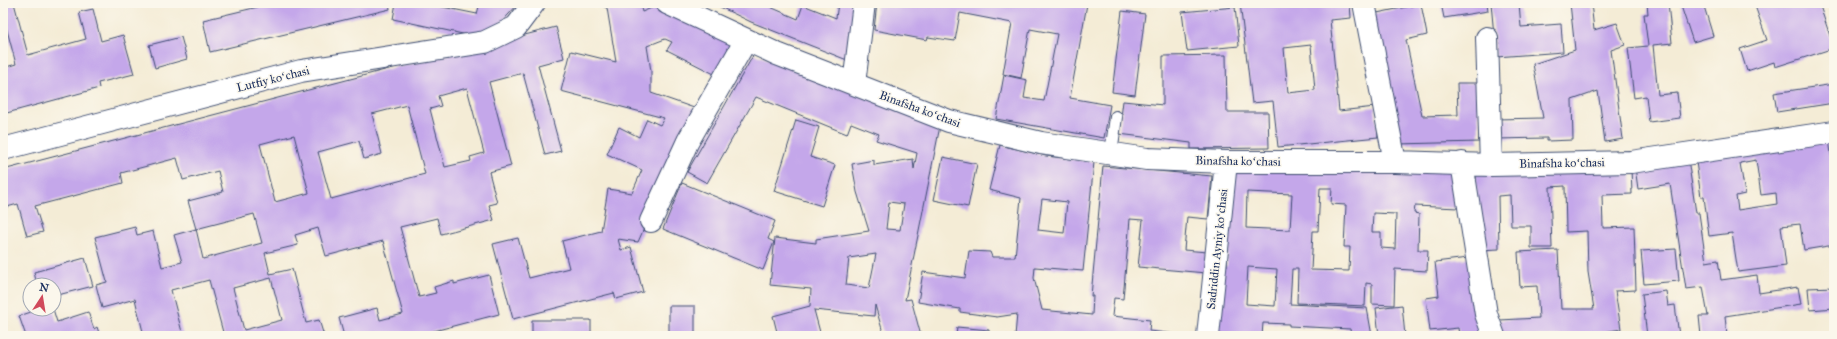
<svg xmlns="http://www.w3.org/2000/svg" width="1837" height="339" font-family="'IM FELL Great Primer',serif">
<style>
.building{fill:#c4a7ea;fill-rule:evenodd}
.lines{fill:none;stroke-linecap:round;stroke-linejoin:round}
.service-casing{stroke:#3c4b70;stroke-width:14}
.minor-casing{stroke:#3c4b70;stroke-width:24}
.service{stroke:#fff;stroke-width:12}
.minor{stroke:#fff;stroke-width:22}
.labels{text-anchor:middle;stroke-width:3;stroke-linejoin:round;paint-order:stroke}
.street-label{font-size:12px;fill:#1b2f5e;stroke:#fbf7ec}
</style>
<rect width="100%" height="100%" fill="#fbf7ec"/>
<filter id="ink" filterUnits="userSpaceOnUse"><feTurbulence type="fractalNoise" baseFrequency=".025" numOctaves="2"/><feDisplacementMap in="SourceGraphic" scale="8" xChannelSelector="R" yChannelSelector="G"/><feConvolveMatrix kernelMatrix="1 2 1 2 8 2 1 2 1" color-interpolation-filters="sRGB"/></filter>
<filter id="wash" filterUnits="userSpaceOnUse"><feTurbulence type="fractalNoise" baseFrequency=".012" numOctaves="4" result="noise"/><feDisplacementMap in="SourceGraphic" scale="16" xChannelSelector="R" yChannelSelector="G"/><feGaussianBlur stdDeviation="0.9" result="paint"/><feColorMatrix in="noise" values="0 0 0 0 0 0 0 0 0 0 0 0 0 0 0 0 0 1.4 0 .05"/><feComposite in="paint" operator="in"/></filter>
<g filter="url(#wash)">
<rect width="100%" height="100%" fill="#f4ecd6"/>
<g id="blocks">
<path class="building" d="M3 3H14L28 55 86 39 79 12 93 9 101 41 123 35 134 74 98 83 99 88 3 114V68L16 64 3 15Z
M257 3H389L390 9 210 52 203 20 258 7Z
M396 3H423L477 14 480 3H519L498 26 477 37 393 19Z
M595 3H640L642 12 661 4 737 43 720 77 667 50 672 42 665 39 647 46 651 71V93L697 109 638 242 618 239 621 250 631 247 643 292 616 299 614 293 513 319 493 244 518 238 529 278 569 268 562 241 601 231 608 189 632 193 642 170 607 154 619 127 639 137 647 119 660 125 664 118 561 91 571 51 616 62 607 8Z
M712 3H761L798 19 803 5 836 18 838 3H858L847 60 751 22Z
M877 3H925L934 5V3H1079L1087 4 1070 98 1110 105 1104 138 996 119 1004 75 1027 80 1024 98 1044 101 1057 34 1030 29 1021 78 1003 74 1012 23 960 13 955 41 928 37 927 40 874 30Z
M1240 3H1350L1351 18 1330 20 1339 111 1375 107 1378 137 1278 147 1273 101 1252 103ZM1311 45 1315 90 1288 93 1284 48Z
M1441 3H1487L1488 11 1444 18Z
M1491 3H1519L1521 27 1561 24 1563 52 1496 57Z
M1570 3H1591L1594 30 1617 23 1625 45 1611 50 1623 139 1605 142 1598 91 1572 100 1573 140 1547 141V138L1496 139V119L1543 118 1533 64 1575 50Z
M1647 3H1668L1672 43 1653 45 1658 95 1677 93 1680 118 1649 122 1646 96 1634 98 1628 48 1648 46 1644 14H1648Z
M1680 3H1703L1713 36 1693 42Z
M1754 3H1819L1834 48 1775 67 1774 62 1747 71 1740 49 1767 40Z
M1421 4 1427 35 1406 40 1422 116 1458 115 1457 83H1478L1479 142 1397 144 1372 14Z
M1235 7 1239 46 1187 51 1182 12Z
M1122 11 1145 14 1135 95 1112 92Z
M556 27 564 58 538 65 561 151 545 155 523 73 489 82 511 166 489 172 497 203 489 205 494 220 441 234 437 218 400 227 419 297 436 293 434 287 454 281V284L489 275 499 314 415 336H344L339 318 377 308 380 320 403 314 383 241 326 256 318 228 295 235 298 245 265 253 270 274 292 269 306 323 319 320 324 336H224L209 280 171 290 183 336H144L135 299 102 308 96 285 107 282 95 237 135 227 137 235 153 231 162 267 182 262 174 235 196 229 203 259 262 243 254 214 196 229 188 201 223 192 218 171 183 180 177 158 121 173 123 183 35 206 43 232 27 236 18 204 3 208V170L400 66V67ZM467 88 484 153 470 157 471 161 445 167 430 109 441 106 438 96ZM407 105 425 174 331 199 318 152 359 141 364 159 382 154 372 114ZM294 135 309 193 275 202 260 144ZM271 278 282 320 244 330 233 288Z
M181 37 187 59 155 68 149 45Z
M754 54 940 126 905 300 911 299 921 336H884L875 305 874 316 814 310 821 336H778L773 316 810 306 811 289 770 285 775 238 816 243V239L869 231 857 192 852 164 874 160V165L913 159 914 169 917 153 876 140 879 134 851 123 847 134 756 97 707 183 687 172ZM889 202 904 204 900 230 886 229ZM876 254 869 288 846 285 849 258Z
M1226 55 1227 112H1268L1269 148 1191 149V143L1119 134 1123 101 1163 105V56Z
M1834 84V103L1777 112 1774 93Z
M796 120 819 127 810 157 835 165 822 206 774 191Z
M1829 140 1834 173V245L1804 250 1800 224 1781 226 1786 266 1738 272 1732 233 1709 236 1704 197H1701L1695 155ZM1756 160 1761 195 1776 193 1777 204 1738 210 1736 196 1745 194 1740 163Z
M1000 145 1046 156 1094 162 1083 271 1035 267 1034 278 1042 310 1092 315 1093 296H1091L1103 166 1212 176 1208 219 1187 217 1184 250 1207 252 1206 273 1138 267 1143 220 1130 219 1123 299 1114 298 1112 316 1150 320 1149 331 1195 336H1015L1017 314 997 317 960 312V309L918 302 923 272 965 278 969 251 990 252 992 257H1015L1021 198 989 190ZM1042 199 1067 202 1064 233 1038 230Z
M943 157 977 164 968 207 934 200Z
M1688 159 1696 213H1699L1706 262 1718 260 1721 280 1757 275 1759 293 1798 287 1801 304 1725 316 1727 336H1701L1699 316H1708L1703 287 1686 289 1670 184 1638 189 1635 167Z
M1231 166 1459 171 1458 208 1415 206 1414 213 1419 214 1418 250H1428L1427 271 1395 269 1394 305 1372 304V284L1366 283 1365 306 1297 303 1298 269H1292L1290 304 1367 308 1372 336H1351L1350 329 1289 326V324L1263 323 1262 336H1218L1221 266H1227ZM1320 188H1332L1331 204 1346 205 1344 247H1350L1349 271 1311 270 1313 231H1318ZM1247 192 1292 194 1290 230 1246 228ZM1373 213 1396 214 1395 249 1381 248V232H1372ZM1248 267 1277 269 1275 306 1246 304Z
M1631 168 1632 194 1602 195 1603 228 1634 227 1636 290 1615 291 1621 329 1598 333V336H1501L1500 320 1539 318 1537 286 1520 287 1518 252 1558 250 1561 309H1594L1588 272 1587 231 1566 232 1565 186 1550 187 1552 248H1531V226H1511L1510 195 1498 196 1499 249 1478 250 1476 172Z
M682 183 775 221 768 239 774 242 763 270 663 229Z
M1676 249 1679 281 1644 284 1641 251Z
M85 258 93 286 54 296V285H37L34 272Z
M1468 258 1483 336H1459L1458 328 1430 331 1426 298 1439 296 1435 262Z
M1834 287V308L1810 310 1808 288Z
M1666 291 1668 306 1675 305 1679 336H1647L1642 294Z
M1402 305 1405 336H1379L1376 308Z
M669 306H695V336H669Z
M40 309H53L57 322 88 312 94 329 97 327 100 336H26L19 316Z
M532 320H591V336H532Z
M957 327 989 330V336H956Z"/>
</g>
</g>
<g filter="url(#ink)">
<use href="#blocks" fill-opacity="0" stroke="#3c4b70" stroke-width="1"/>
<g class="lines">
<g class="service-casing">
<path id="service" d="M1111 153 1116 117"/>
</g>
<g class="minor-casing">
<path id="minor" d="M667 3 777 54 949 121 1041 143 1147 159 1226 162H1395L1491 165 1631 162 1834 132
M1364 3 1395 162
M1487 38 1491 165
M854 84 864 3
M3 149 301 71 485 42 516 27 534 3
M1462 163 1486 314 1494 336
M651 221 688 141 746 40
M1208 336 1226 162"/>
</g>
<use href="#service" class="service"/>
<use href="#minor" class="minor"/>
</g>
</g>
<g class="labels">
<g class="street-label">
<text transform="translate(273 79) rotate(-14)" y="4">Lutfiy koʻchasi</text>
<text transform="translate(920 109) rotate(20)" y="4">Binafsha koʻchasi</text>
<text transform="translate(1238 161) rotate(1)" y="4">Binafsha koʻchasi</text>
<text transform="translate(1562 163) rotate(-1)" y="4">Binafsha koʻchasi</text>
<text transform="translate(1217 249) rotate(-84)" y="4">Sadriddin Ayniy koʻchasi</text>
</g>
</g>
<rect width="1837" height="339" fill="none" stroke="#fbf7ec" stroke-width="16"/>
<g transform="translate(42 297) rotate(12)"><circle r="19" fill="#fbf7ec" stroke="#a1a7b3"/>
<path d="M0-3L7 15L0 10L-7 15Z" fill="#d1495b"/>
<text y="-6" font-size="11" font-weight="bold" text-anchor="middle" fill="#1b2f5e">N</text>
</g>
</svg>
